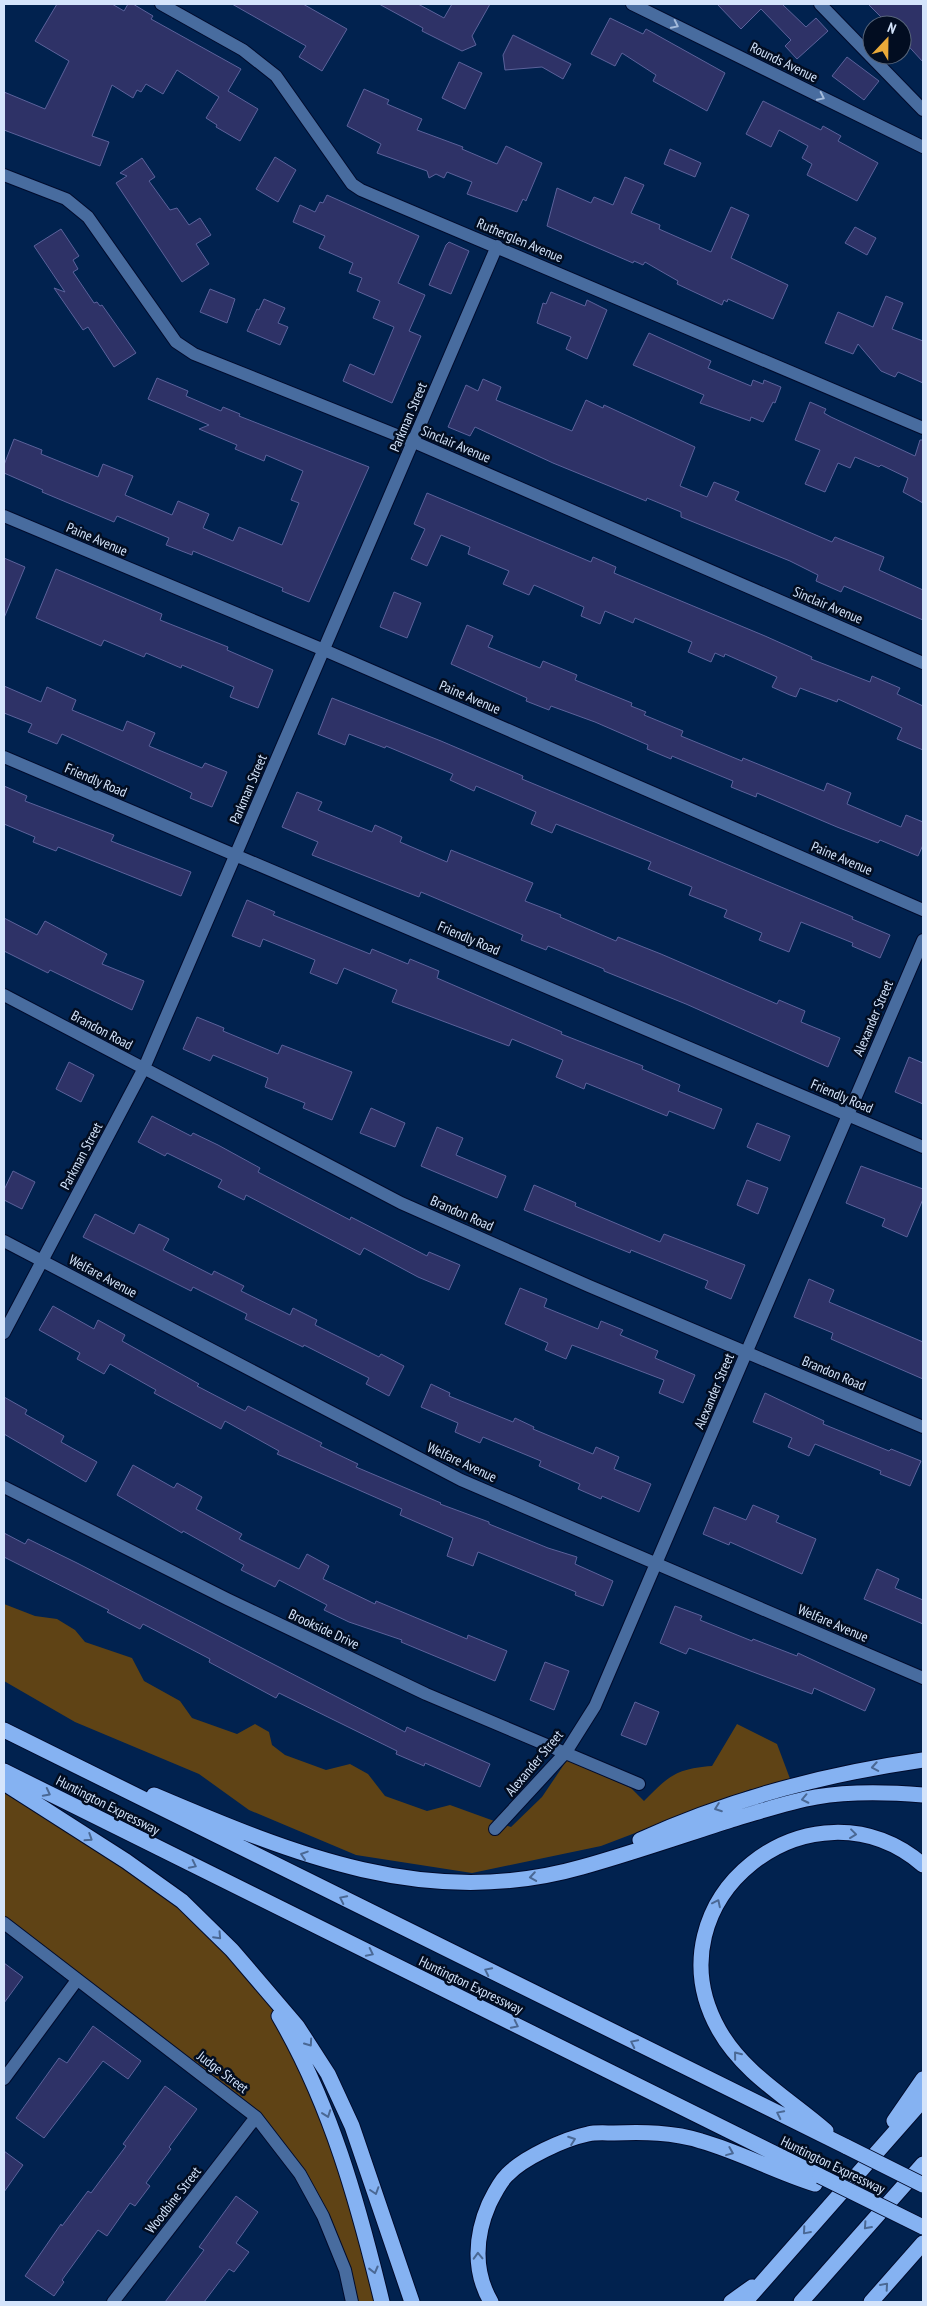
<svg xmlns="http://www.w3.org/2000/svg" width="927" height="2306" font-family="'PT Sans Narrow',sans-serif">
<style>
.forest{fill:#5f4315}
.building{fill:#2e3267;stroke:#5b629b}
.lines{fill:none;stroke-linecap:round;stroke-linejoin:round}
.minor-casing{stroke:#000b2c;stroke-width:14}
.motorway-casing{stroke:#000b2c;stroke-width:17}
.minor{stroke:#486c9f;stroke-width:12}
.motorway{stroke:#85b2f2;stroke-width:15}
.motorway-bridge-casing{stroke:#000b2c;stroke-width:17;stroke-linecap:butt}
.motorway-bridge{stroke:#85b2f2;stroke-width:15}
.oneway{stroke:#a3badb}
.oneway2{stroke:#4a6894}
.labels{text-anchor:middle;stroke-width:5;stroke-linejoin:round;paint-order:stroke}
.street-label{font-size:14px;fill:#d4e4fb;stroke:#020d21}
</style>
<rect width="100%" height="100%" fill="#01224f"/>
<path class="forest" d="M4 1604 35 1616 57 1619 75 1630 85 1642 132 1658 144 1681 180 1701 192 1718 237 1734 255 1724 269 1732 272 1745 285 1755 326 1770 350 1764 368 1774 385 1796 427 1811 450 1805 511 1827 542 1797 567 1760 631 1788 644 1801C669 1776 675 1769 712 1766L737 1724 777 1744 795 1792 751 1789 601 1846 472 1873 356 1855 249 1810 199 1774 75 1722 4 1681Z
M4 1793 129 1868 173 1899 278 2010 351 2190 382 2302H355L320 2204 257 2115 4 1921Z"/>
<path class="building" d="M57 4H112L124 11 128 4H133L153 16 151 19 241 69 228 91 258 109 240 141 216 127 217 125 206 118 219 97 177 70 163 94 146 84 141 92 137 90 133 98 112 85 92 136 109 142 100 166 4 130V92L45 109 69 61 35 41Z
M232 4H303L347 29 322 71 299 57 306 46Z
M379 4H418L444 18 452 4H490L472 36 476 45 462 51 422 31 423 28Z
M717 4H782L806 27 816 18 828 31 797 59 785 46 791 40 761 9 741 29Z
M868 4H923V62L902 39V25H889Z
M610 18 643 34 646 29 725 73 707 111 653 81 656 75 622 53 615 66 591 54Z
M513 35 571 64 563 79 542 67 505 70 503 55Z
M847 57 879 81 864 100 832 76Z
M459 62 482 73 465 109 442 98Z
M364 89 389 100 387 104 422 119 417 130 463 147 462 149 497 164 506 146 542 163 526 201 523 199 517 212 467 194 472 182 447 172 444 178 436 174 429 178 427 171 377 153 381 144 347 126Z
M763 101 821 130 823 126 841 136 838 141 878 163 857 201 807 175 812 164 802 158 808 146 779 130 771 147 746 134Z
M670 149 701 163 695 177 664 164Z
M275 157 296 170 278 202 256 189Z
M142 158 155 177 149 181 170 210 177 208 189 225 200 218 211 235 196 244 209 264 182 282 116 183 127 176 120 173Z
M625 177 644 185 631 213 660 225 659 229 711 252 731 207 749 215 731 258 788 285 773 319 728 299 727 302 724 300 722 305 677 284 678 281 645 262 643 265 634 261 633 263 547 226 557 188 591 203 594 197 613 205Z
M327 195 419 236 398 283 425 295 409 331 421 336 392 403 343 381 350 364 374 375 394 327 373 318 380 301 357 291 362 278 349 273 353 263 319 248 325 236 293 222 300 205 315 212 320 202 323 203Z
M855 227 876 238 867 255 845 243Z
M61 229 79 256 73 260 78 269 73 272 94 303 97 302 100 306 102 305 136 353 114 367 88 327 83 330 54 288 65 292 34 246Z
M449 242 469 251 451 294 429 285 446 245Z
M210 289 235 299 227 323 200 312Z
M551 292 585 306 587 300 607 310 587 359 566 349 571 337 537 323 543 303 546 304Z
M886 296 903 303 892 329 923 341V383L898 372 895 377 881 371 858 344 853 354 825 343 838 312 873 327Z
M264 299 285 308 278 323 288 327 280 345 247 331 257 309 259 310Z
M649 333 711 361 708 368 751 386 753 380 763 384 764 380 781 387 775 403 773 402 763 422 751 417 750 421 700 403 704 395 633 365Z
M157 378 188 391 186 396 221 411 223 407 240 414 239 416 369 467 309 602 282 591 283 588 193 551 192 555 166 545 169 538 117 516 114 522 42 492 43 490 4 473V465L14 439 42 450 41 454 98 477 103 464 133 476 125 495 172 515 178 501 209 514 203 528 233 541 239 527 282 545 299 503 291 500 303 471 266 455 264 461 235 449 237 445 199 429 209 425 148 399Z
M483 379 501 387 496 400 572 431 586 400 603 408 604 405 695 447 680 486 707 497 714 482 739 492 735 500 832 542 835 537 884 557 879 570 923 590V620L844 586 841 592 816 581 818 575 790 561 681 517V512L647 498 646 501 553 463 475 427 470 436 448 427 466 385 478 391Z
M810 402 826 409 824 413 831 417 915 456 920 440H923V503L903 492 908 478 881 465 879 467 855 457 850 468 838 463 825 492 805 484 820 450 795 440Z
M427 493 591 562 593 557 616 567 614 573 765 636 812 657 811 659 870 682 872 676 900 688 897 694 923 706V750L897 739 902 728 838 699 837 702 800 688 796 697 790 695 772 687 777 677 725 654 724 657 715 653 711 662 688 652 692 642 635 618 633 623 605 611 600 624 581 616 584 607 534 585 529 595 503 584 509 571 468 554 470 547 441 535 427 566 411 559 425 529 414 524Z
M4 558 25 567 4 618Z
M56 569 162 614 160 620 228 647 227 650 273 670 258 708 230 697 234 687 182 665 181 668 146 653 144 657 104 640 101 646 36 618Z
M394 592 421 603 407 638 380 627Z
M467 625 493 636 488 647 540 668 543 661 577 675 575 680 632 703 631 706 646 712 644 715 683 731 681 736 742 761 743 758 824 791 827 783 851 793 847 804 901 827 906 815 923 822V845L918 856 880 840 878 843 837 827 757 793 756 797 731 787 733 781 672 756 671 759 647 749 648 745 595 722 551 706 549 710 526 701 527 698 451 664Z
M4 686 41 702 47 687 76 700 72 710 123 731 127 721 155 733 149 746 202 768 205 763 227 772 212 807 190 798 192 793 62 734 57 744 28 732 32 724 4 713Z
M332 698 441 741 523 776 522 779 853 917 852 919 890 935 880 958 852 946 853 943 801 922 789 952 759 940 762 933 724 917 727 910 689 895 692 887 648 869 651 862 556 824 552 833 531 824 536 812 476 786 474 791 450 780 453 774 386 746 385 748 349 734 345 745 318 734Z
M4 786 27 796 25 801 114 835 111 841 191 872 181 896 58 847 56 851 33 842 35 837 4 824Z
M297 792 322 802 318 810 372 832 375 825 402 837 400 842 447 862 451 850 533 883 525 901 561 915 560 917 616 941 618 937 661 954 777 1004 779 1000 805 1011 801 1022 840 1038 828 1067 686 1004 604 971V969L548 946 546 950 521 940 523 935 421 892 419 897 312 855 318 842 282 827Z
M247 900 275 912 273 915 370 954 372 949 408 964 410 959 439 971 437 978 562 1032 561 1034 643 1066 642 1069 680 1085 678 1091 722 1109 714 1129 669 1111 667 1116 586 1083 584 1089 556 1077 563 1060 512 1039 509 1046 392 1002 397 990 344 968 337 984 310 973 315 960 263 939 260 947 232 936Z
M4 918 37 935 45 921 107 954 102 964 144 981 132 1010 50 970 48 973 4 951Z
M197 1017 224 1028 223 1031 278 1054 282 1045 352 1072 332 1120 303 1108 305 1103 265 1087 268 1078 213 1055 210 1061 183 1049Z
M909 1057 923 1063V1104L895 1092Z
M69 1062 94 1075 81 1102 56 1089Z
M371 1108 405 1123 395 1147 360 1133Z
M152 1116 191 1136 193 1133 218 1145 260 1168 258 1172 350 1220 351 1217 427 1256 429 1252 460 1265 449 1290 418 1277 364 1248 360 1255 246 1195 244 1200 218 1187 222 1180 167 1153 165 1156 138 1142Z
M757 1123 790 1136 780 1161 747 1147Z
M437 1127 463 1138 456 1155 506 1176 497 1198 421 1166Z
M861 1166 923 1189V1199L907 1237 882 1226 885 1219 846 1203Z
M13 1171 35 1182 22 1209 4 1200V1190Z
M747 1180 768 1188 758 1214 737 1205Z
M534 1185 576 1203 575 1206 660 1242 664 1234 745 1265 731 1299 705 1288 708 1281 631 1250 630 1253 524 1210Z
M95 1214 134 1234 139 1224 169 1239 163 1250 212 1275 214 1271 244 1286 241 1291 290 1315 293 1308 317 1320 315 1325 379 1357 381 1354 404 1366 389 1396 366 1384 369 1378 304 1345 303 1347 245 1319 247 1314 193 1287 191 1291 83 1237Z
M809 1279 834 1290 829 1302 923 1342V1379L831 1339 833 1333 794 1317Z
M520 1288 547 1299 544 1307 598 1329 601 1321 623 1330 620 1335 658 1351 655 1358 695 1375 683 1403 659 1393 664 1380 572 1345 566 1359 545 1350 548 1343 505 1324Z
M53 1306 94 1329 98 1320 125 1335 122 1341 199 1384 197 1386 245 1411 248 1406 322 1443 320 1446 358 1464 356 1467 441 1503 440 1504 489 1522V1524L548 1548 577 1557 575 1564 613 1581 603 1606 575 1595 576 1592 478 1552 473 1566 447 1556 453 1538 400 1515 402 1509 277 1454 279 1451 225 1421 221 1429 154 1393 156 1390 110 1364 104 1374 77 1359 80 1353 39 1330Z
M431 1384 450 1393 449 1396 513 1422 515 1418 534 1427 533 1429 593 1454 596 1447 619 1457 614 1469 651 1484 639 1512 602 1496 601 1499 578 1489 580 1484 539 1466 541 1461 483 1437 480 1443 455 1432 458 1423 421 1407Z
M765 1393 824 1421 823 1424 889 1451 891 1449 921 1461 910 1486 880 1474 881 1471 815 1444 809 1456 788 1447 792 1438 753 1422Z
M4 1397 27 1410 25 1414 64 1436 61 1442 97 1462 86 1482 4 1434Z
M133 1465 174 1488 177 1483 202 1497 196 1509 242 1534 239 1539 299 1569 307 1554 329 1566 323 1579 375 1604 376 1601 467 1639 468 1635 507 1651 495 1681 401 1642 402 1640 349 1622 324 1610 327 1605 279 1580 275 1587 241 1570 244 1565 183 1531 182 1533 117 1495Z
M753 1505 779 1516 776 1522 816 1539 802 1574 730 1542 729 1545 703 1534 714 1507 746 1520Z
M4 1533 25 1544 28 1539 77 1563 405 1732 407 1727 490 1764 480 1787 425 1763 424 1766 396 1754 397 1751 279 1693 276 1698 209 1662 210 1659 143 1624 140 1629 107 1612 109 1610 4 1557Z
M877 1569 899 1579 895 1588 923 1600V1624L864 1599Z
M675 1606 702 1616 700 1620 752 1641 753 1639 797 1656 798 1653 875 1689 865 1711 814 1688 812 1694 689 1648 686 1654 660 1643Z
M545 1662 569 1671 554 1710 530 1700Z
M635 1702 659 1712 646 1745 621 1735Z
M4 1963 23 1977 4 2003Z
M93 2026 141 2061 128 2079 103 2061 44 2138 16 2118 59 2058 67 2063Z
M165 2086 197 2109 169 2147 171 2149 146 2183 150 2186 135 2206 130 2203 107 2236 98 2230 62 2280 64 2282 54 2296 25 2276 61 2224 62 2226 88 2191 91 2193 126 2146 123 2144Z
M4 2151 23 2165 4 2192Z
M236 2196 258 2212 236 2243 249 2252 234 2272 229 2269 204 2302H165L204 2250 199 2247Z"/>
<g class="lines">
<g class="minor-casing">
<path id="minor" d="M161 4 243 50 276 76 352 184 361 190 923 428
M632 4 923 147
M820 4 923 110
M4 175 66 199 88 217 176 342 194 354 414 442 923 663
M4 516 324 650 923 910
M4 757 923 1147
M4 995 401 1203 589 1286 923 1427
M4 1241 461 1480 923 1678
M4 1333 144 1068 497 246
M4 1487 227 1599 426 1694 639 1784
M495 1829 566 1752 595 1706 923 940
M4 1923 256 2117 300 2174 323 2216 345 2270 352 2302
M4 2079 77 1980
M113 2302 256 2117"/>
</g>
<g class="motorway-casing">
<path id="motorway" d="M4 1730 847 2147
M4 1771 820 2176
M4 1783 126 1861 182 1901 232 1950 297 2026 328 2074 352 2126 412 2302
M154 1795C293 1854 428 1911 582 1867 632 1853 681 1836 731 1820 759 1812 787 1802 816 1797 851 1791 887 1792 923 1795
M640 1840C730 1799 825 1774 923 1760
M279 2016C331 2105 358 2203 382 2302
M894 2121 923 2079
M826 2131C788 2098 744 2074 719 2030 646 1900 812 1770 923 1865
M491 2302C473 2271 475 2236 489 2204 494 2194 499 2183 507 2175 523 2158 564 2139 588 2134 596 2132 606 2133 614 2133 644 2132 673 2132 701 2141 740 2152 776 2172 815 2184
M731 2302 752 2287
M745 2302 923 2100
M801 2302 923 2164
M871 2302 923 2243"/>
</g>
<use href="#minor" class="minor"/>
<use href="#motorway" class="motorway"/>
<g class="motorway-bridge-casing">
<path id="motorway-bridge" d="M847 2147 923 2185
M820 2176 923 2227"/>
</g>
<use href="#motorway-bridge" class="motorway-bridge"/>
</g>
<defs><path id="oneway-chevron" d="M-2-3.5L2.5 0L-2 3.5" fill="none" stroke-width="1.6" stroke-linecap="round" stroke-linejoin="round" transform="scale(1.25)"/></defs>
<g class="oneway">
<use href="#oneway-chevron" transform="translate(675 25) rotate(26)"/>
<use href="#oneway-chevron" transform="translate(821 97) rotate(26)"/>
</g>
<g class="oneway2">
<use href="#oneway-chevron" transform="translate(875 1767) rotate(170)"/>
<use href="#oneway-chevron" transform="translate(47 1793) rotate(27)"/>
<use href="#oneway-chevron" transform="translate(805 1799) rotate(168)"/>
<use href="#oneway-chevron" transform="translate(718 1808) rotate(160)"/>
<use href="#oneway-chevron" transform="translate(853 1834) rotate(7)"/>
<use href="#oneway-chevron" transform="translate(89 1838) rotate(33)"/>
<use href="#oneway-chevron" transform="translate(304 1855) rotate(-162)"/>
<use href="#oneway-chevron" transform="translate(193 1865) rotate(26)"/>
<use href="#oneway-chevron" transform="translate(533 1877) rotate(171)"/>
<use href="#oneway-chevron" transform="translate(343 1899) rotate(-154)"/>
<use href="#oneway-chevron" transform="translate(717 1903) rotate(-64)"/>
<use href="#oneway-chevron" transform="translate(218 1936) rotate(47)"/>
<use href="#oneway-chevron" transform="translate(370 1953) rotate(26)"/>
<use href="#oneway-chevron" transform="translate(488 1971) rotate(-154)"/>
<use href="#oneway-chevron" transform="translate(515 2025) rotate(26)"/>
<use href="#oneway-chevron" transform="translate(309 2043) rotate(55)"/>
<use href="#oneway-chevron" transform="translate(634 2043) rotate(-154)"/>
<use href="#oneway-chevron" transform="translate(737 2055) rotate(-129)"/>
<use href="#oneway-chevron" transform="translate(327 2114) rotate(70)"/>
<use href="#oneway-chevron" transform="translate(780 2114) rotate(-154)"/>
<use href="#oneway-chevron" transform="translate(572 2140) rotate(-20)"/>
<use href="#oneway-chevron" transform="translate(730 2152) rotate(22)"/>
<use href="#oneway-chevron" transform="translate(375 2191) rotate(72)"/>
<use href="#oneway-chevron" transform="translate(867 2226) rotate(132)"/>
<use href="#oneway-chevron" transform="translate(806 2231) rotate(131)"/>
<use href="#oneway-chevron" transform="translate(478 2256) rotate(-92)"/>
<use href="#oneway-chevron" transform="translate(374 2270) rotate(76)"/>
<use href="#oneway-chevron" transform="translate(885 2286) rotate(-49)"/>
</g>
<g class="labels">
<g class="street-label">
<text transform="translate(784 62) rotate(26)" y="5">Rounds Avenue</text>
<text transform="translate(520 240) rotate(23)" y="5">Rutherglen Avenue</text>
<text transform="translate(408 417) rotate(-67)" y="5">Parkman Street</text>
<text transform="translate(456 444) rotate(23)" y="5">Sinclair Avenue</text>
<text transform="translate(97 539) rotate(23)" y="5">Paine Avenue</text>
<text transform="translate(828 605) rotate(23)" y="5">Sinclair Avenue</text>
<text transform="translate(470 697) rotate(23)" y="5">Paine Avenue</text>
<text transform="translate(96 780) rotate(23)" y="5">Friendly Road</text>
<text transform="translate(248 789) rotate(-67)" y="5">Parkman Street</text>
<text transform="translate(842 858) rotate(23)" y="5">Paine Avenue</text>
<text transform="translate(469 938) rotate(23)" y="5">Friendly Road</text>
<text transform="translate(873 1018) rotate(-67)" y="5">Alexander Street</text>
<text transform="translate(102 1030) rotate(28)" y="5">Brandon Road</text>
<text transform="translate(842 1096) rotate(23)" y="5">Friendly Road</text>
<text transform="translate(81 1156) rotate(-62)" y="5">Parkman Street</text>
<text transform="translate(462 1213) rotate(24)" y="5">Brandon Road</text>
<text transform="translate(103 1276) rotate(28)" y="5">Welfare Avenue</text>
<text transform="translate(834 1373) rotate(23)" y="5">Brandon Road</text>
<text transform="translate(714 1391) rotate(-67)" y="5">Alexander Street</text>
<text transform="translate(462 1462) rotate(25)" y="5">Welfare Avenue</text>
<text transform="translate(833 1623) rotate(23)" y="5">Welfare Avenue</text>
<text transform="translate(324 1629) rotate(25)" y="5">Brookside Drive</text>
<text transform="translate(534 1763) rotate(-50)" y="5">Alexander Street</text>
<text transform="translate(108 1805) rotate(27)" y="5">Huntington Expressway</text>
<text transform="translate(471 1985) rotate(26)" y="5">Huntington Expressway</text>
<text transform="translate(223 2072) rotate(37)" y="5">Judge Street</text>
<text transform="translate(833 2165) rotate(26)" y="5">Huntington Expressway</text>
<text transform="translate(173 2200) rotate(-52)" y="5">Woodbine Street</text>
</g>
</g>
<rect width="927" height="2306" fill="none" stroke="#d4e4fb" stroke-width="10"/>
<g transform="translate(887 40) rotate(22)"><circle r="24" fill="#020d21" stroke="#566378"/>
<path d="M0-4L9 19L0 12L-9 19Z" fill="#eaaa39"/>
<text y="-8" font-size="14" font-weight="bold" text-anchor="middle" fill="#d4e4fb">N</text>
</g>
</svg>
